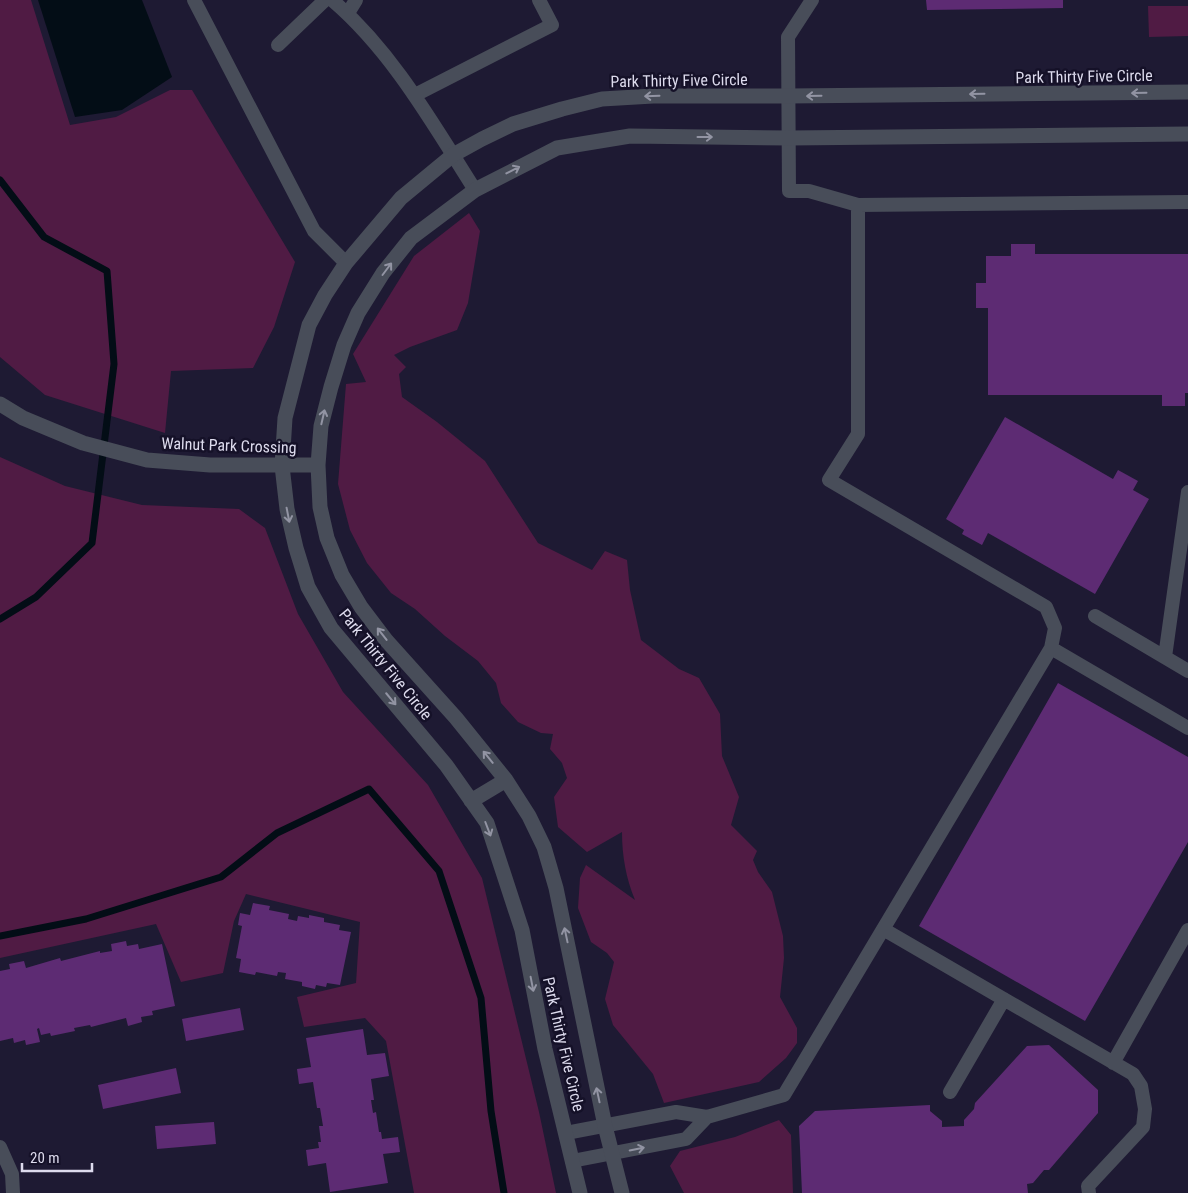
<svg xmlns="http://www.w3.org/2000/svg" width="1188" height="1193" font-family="'Roboto Condensed',sans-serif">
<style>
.green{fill:#501b44}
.water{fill:#030d16}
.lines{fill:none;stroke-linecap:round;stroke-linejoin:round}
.stream{stroke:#030d16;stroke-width:7}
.building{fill:#5d2b73}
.lane{stroke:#484d59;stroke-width:14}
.street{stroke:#484d59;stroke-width:15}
.oneway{stroke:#9294a3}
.labels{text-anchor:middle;stroke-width:5;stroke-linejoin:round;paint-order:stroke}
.street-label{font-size:16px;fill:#dddbed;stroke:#151128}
</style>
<rect width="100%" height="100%" fill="#1e1a33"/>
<path class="green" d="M0 0H31L70 125 116 117 170 90H192L295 262 274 327 253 368 171 371 165 433 45 395 0 357Z
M1148 6H1188V36L1149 37Z
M469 213 480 231 468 303 457 330 410 347 394 355 406 367 399 374 402 397 437 422 485 461 538 543 592 570 605 551 627 560 630 590 641 640 679 669 699 678 720 714 722 756 739 797 731 825 757 851 753 860 758 872 772 892 783 936 784 958 780 997 797 1028V1043L786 1058 759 1082 664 1103 653 1074 613 1025 605 999 614 962 607 953 591 942 578 908 580 878 586 865 635 900C626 878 622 856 622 832L587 852 558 827 554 797 567 778 562 763 550 749 553 734 541 733 518 722 501 703 496 683 478 661 445 636 415 609 391 593 367 563 350 530 338 484 346 384 366 382 353 354 414 256Z
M0 457 65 486 142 505 239 509 265 528 298 614 343 692 428 785 482 878 539 1112 556 1193H414L386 1041 365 1018 304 1027 297 997 356 983 360 922 246 894 234 921 223 973 181 982 156 924 0 958Z
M779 1120 791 1135 793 1193H684L670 1166 680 1151 735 1137Z"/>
<path class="water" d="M38 0H142L172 77 122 110 75 117Z"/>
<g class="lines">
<path class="stream" d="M0 180 44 237 107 271 114 364 92 543 36 597 0 619
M0 936 86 919 221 877 277 833 369 789 439 871 481 998 491 1111 504 1193"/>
</g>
<path class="building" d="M926 0H1063V8L927 10Z
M1011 244H1035V254H1188V393H1185V406H1162V395H988V308H976V283H986V256H1011Z
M1005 417 1113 479 1118 470 1138 481 1133 490 1149 499 1095 594 988 533 982 545 962 534 964 530 946 519Z
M1058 683 1188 757V842L1085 1021 919 926Z
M253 903 270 906 269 910 289 914 288 919 297 921 298 916 309 918V915L324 918V922L340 925 339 930 351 932 340 985 327 983 326 987 316 985 315 989 302 986V982L285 979 286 973 278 972 277 976 256 972 255 975 239 972 241 959 236 958 242 926 238 925 240 913 250 915Z
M126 941 127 946 138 944 139 949 162 944 175 1006 152 1011 153 1015 141 1017 142 1022 128 1026 126 1018 91 1027 90 1025 74 1028 75 1031 51 1036 50 1033 41 1035 39 1028 37 1029 40 1042 26 1045 25 1040 14 1043 13 1038 0 1041V971L10 969 9 964 24 961 26 968 60 958 61 961 100 951V953L112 951 111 944Z
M240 1008 244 1030 186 1041 182 1019Z
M363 1029 367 1055 385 1053 389 1076 371 1079 374 1100H371L373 1113 376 1112 379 1132H381L382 1139 398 1137 400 1152 383 1154 388 1183 330 1192 326 1163 308 1166 306 1150 319 1148 318 1142H321L319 1126H323L320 1108H317L313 1082 299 1084 297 1069 311 1067 306 1038Z
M1049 1045 1098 1090V1113L1049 1170H1044L1033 1183 1027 1184 1028 1193H802L799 1126 815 1111 930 1105V1111L942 1121V1127L964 1126V1120L974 1109 975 1103 1027 1046Z
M176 1068 181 1093 103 1109 98 1085Z
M214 1122 216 1144 157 1149 155 1126Z"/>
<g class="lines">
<path class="lane" d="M194 0 314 231 346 263
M332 0C392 51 433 124 475 190
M812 0 788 37 789 191H809L858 205 1188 202
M348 13 356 0
M278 45 325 0
M415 95 552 25 539 0
M858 205V434L829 480 1046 607 1055 628 1051 648
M1095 616 1188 671
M1165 657 1188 492
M883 929 1133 1074 1141 1086 1145 1109 1143 1127 1088 1186 1089 1193
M1113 1063 1188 930
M950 1092 1004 999
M566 1133 676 1112 707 1117 784 1095 1051 648 1188 728
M0 1147 12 1174 13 1193
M572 1161 686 1139 707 1117"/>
<path class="street" d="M0 404 23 418 83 443 147 460 210 465H318
M471 801 506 780
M580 1193 545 1049 522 930 487 823 446 765 331 628 308 587 296 548 287 509 282 466 285 418 309 325 325 295 346 263 401 198 453 155 482 139 513 124 562 109 602 99 653 96H788L1188 92
M622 1193 605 1126 556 888 544 847 529 816 506 780 456 718 386 640 361 607 342 575 327 538 320 507 318 465 321 426 331 387 344 345 358 313 383 273 411 238 475 190 557 148 630 136 789 138 1188 134"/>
</g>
<defs><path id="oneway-shaft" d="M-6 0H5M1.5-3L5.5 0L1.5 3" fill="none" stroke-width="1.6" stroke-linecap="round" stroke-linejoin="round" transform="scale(1.25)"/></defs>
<g class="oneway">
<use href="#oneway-shaft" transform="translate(1139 93) rotate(179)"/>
<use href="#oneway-shaft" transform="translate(977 94) rotate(179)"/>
<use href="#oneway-shaft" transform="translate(652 96) rotate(178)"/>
<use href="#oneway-shaft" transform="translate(814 96) rotate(179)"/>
<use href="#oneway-shaft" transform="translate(705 137)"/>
<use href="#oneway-shaft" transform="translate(513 170) rotate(-27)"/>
<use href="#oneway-shaft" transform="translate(387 269) rotate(-53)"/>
<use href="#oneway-shaft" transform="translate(323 417) rotate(-77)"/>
<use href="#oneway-shaft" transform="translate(288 515) rotate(79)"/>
<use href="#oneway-shaft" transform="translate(382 634) rotate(-128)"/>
<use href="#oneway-shaft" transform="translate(391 699) rotate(50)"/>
<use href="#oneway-shaft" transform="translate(488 757) rotate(-129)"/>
<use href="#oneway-shaft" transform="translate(488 829) rotate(69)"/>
<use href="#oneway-shaft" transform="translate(566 935) rotate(-102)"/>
<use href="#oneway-shaft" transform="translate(532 984) rotate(79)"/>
<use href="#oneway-shaft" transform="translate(598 1095) rotate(-102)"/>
<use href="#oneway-shaft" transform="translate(637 1149) rotate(-11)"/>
</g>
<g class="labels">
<g class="street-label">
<text transform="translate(1084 76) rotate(-1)" y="6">Park Thirty Five Circle</text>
<text transform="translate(679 80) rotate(-1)" y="6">Park Thirty Five Circle</text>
<text transform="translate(229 445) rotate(2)" y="6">Walnut Park Crossing</text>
<text transform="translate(386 664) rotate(51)" y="6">Park Thirty Five Circle</text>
<text transform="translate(564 1044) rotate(77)" y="6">Park Thirty Five Circle</text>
</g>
</g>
<path d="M22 1163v8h70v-8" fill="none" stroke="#dddbed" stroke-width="2.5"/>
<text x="30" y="1163" font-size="15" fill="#dddbed" stroke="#151128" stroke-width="4" paint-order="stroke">20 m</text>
</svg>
